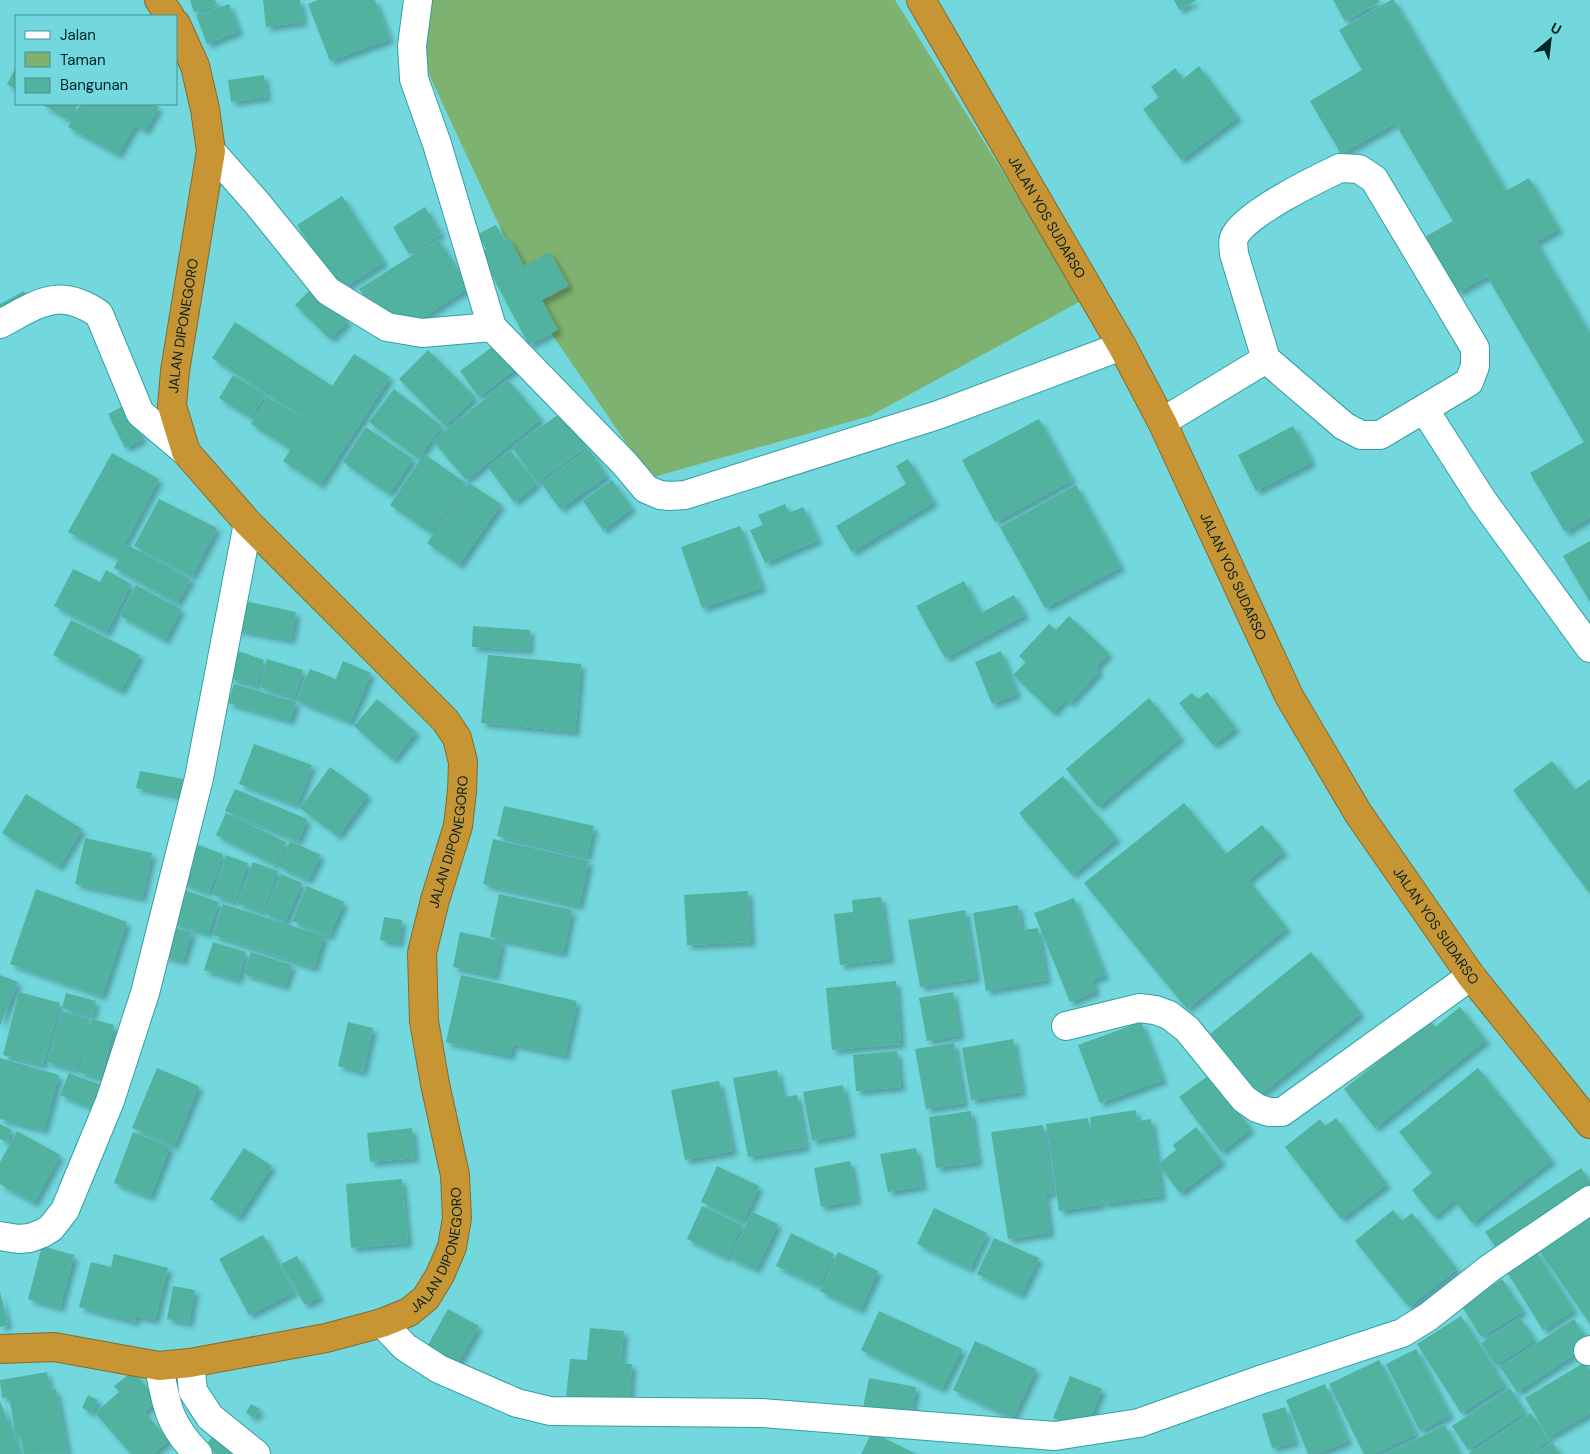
<svg xmlns="http://www.w3.org/2000/svg" width="1590" height="1454" font-family="'DM Sans',sans-serif">
<style>
.green{fill:#7eb270}
.building{fill:#51b2a0;filter:url(#shadow)}
.lines{fill:none;stroke-linecap:round;stroke-linejoin:round}
.minor-casing{stroke:#329fa4;stroke-width:30}
.highway-casing{stroke:#826c2e;stroke-width:30}
.minor{stroke:#fff;stroke-width:28}
.highway{stroke:#c89535;stroke-width:28}
.labels{text-anchor:middle;stroke-width:4;stroke-linejoin:round;paint-order:stroke}
.street-label{font-size:14px;fill:#002122;stroke:#72d8dd}
</style>
<defs>
<filter id="shadow"><feDropShadow dx="4.5" dy="4.5" stdDeviation="2.5" flood-color="#0004"/></filter>
</defs>
<rect width="100%" height="100%" fill="#72d8dd"/>
<path class="green" d="M429 0H895L1083 300 870 416 650 478 545 324 421 57Z"/>
<path class="building" d="M190 0H215L217 5 194 12Z
M263 0H300L303 22 266 27Z
M318 0H375L390 39 330 61 308 4Z
M1174 0H1197L1179 10Z
M1333 0H1379L1380 2 1345 21Z
M1391 0H1394L1506 191 1529 178 1559 229 1536 242 1590 334V517L1565 532 1530 473 1584 442 1487 276 1458 292 1425 237 1453 221 1395 123 1341 154 1310 101 1362 70 1339 30Z
M229 4 239 31 207 44 196 15Z
M1199 66 1238 117 1181 160 1143 109 1159 97 1151 87 1175 68 1183 79Z
M16 67V90L7 84Z
M264 75 267 97 231 102 228 80Z
M41 104H78L69 120Z
M81 104H153L159 107 145 131 135 125 118 155 68 127Z
M342 196 384 262 339 291 297 225Z
M425 207 441 234 409 254 393 227Z
M496 225 504 240 509 238 524 266 550 252 569 286 542 300 558 330 529 345 480 253 486 249 478 234Z
M438 239 469 287 404 330 382 323 359 289Z
M313 287 348 321 330 339 295 305Z
M24 291 31 304 0 321V304Z
M235 322 332 386 354 354 390 377 320 485 283 461 291 449 251 424 267 397 308 421 299 437 308 422H310L212 358Z
M500 341 519 366 479 397 460 371Z
M428 350 475 397 445 426 399 379Z
M233 375 265 395 251 418 219 398Z
M508 380 541 419 466 480 433 441Z
M394 389 442 426 418 458 369 422Z
M125 405 143 439 125 448 108 414Z
M562 412 587 447 537 482 512 447Z
M1039 419 1072 480 995 522 962 460Z
M1293 426 1312 462 1256 491 1238 455Z
M366 427 413 459 389 494 343 462Z
M589 449 607 476 560 509 541 483Z
M510 450 537 484 514 502 488 467Z
M112 453 159 479 117 558 68 532Z
M424 454 466 483 431 533 390 505Z
M908 459 934 502 852 552 836 526 906 484 896 466Z
M612 480 632 508 603 530 583 501Z
M469 483 501 504 459 565 427 543Z
M1076 485 1121 567 1045 608 1000 527Z
M159 499 217 528 192 576 134 546Z
M785 504 789 513 803 507 818 540 765 563 750 530 763 525 758 515Z
M740 526 762 588 702 608 681 547Z
M1590 541V602L1563 556Z
M126 544 191 579 177 603 114 568Z
M73 569 100 582 106 570 131 584 106 633 54 606Z
M964 581 981 613 1014 595 1025 615 945 658 916 606Z
M136 585 181 609 165 640 120 616Z
M240 600 296 612 291 640 234 629Z
M1069 616 1109 653 1096 667 1099 671 1070 703 1065 699 1053 713 1013 675 1026 662 1019 656 1049 624 1056 630Z
M71 620 140 655 121 691 53 655Z
M473 626 530 630 529 650 472 647Z
M238 651 264 660 256 686 230 678Z
M1001 651 1017 694 992 704 975 662Z
M488 655 581 664 575 732 481 723Z
M267 659 303 670 294 698 259 687Z
M343 661 371 673 350 722 296 700 310 669 336 679Z
M234 684 296 702 290 721 228 703Z
M1207 692 1236 728 1213 745 1179 703 1192 693 1198 699Z
M1149 698 1181 737 1098 807 1066 769Z
M377 699 416 732 393 760 354 726Z
M254 744 312 765 297 805 239 784Z
M1552 761 1575 790 1590 779V894L1513 790Z
M330 767 368 795 338 836 300 808Z
M140 771 183 779 180 796 136 788Z
M1063 776 1117 838 1072 875 1019 813Z
M235 789 307 819 298 841 225 811Z
M26 794 82 829 59 867 2 833Z
M1184 803 1226 854 1262 825 1284 851 1248 880 1287 928 1187 1009 1084 883Z
M504 806 594 826 587 857 497 836Z
M226 813 286 842 276 865 216 835Z
M85 838 152 853 142 898 75 884Z
M493 839 589 861 579 906 483 884Z
M290 841 321 855 308 880 278 866Z
M191 842 223 854 209 893 178 881Z
M226 855 248 863 235 902 213 895Z
M253 862 278 871 262 912 237 903Z
M281 874 302 883 285 922 264 913Z
M307 886 344 902 329 936 292 921Z
M36 889 127 922 102 996 10 964Z
M182 889 219 902 208 934 171 922Z
M748 891 751 942 687 945 684 895Z
M499 894 572 910 563 953 490 937Z
M881 897 890 959 840 965 834 914 853 912 852 900Z
M1074 898 1105 975 1092 980 1096 991 1070 1002 1034 913Z
M223 904 324 936 314 968 213 935Z
M1018 905 1022 930 1038 928 1047 980 986 991 973 913Z
M965 910 976 978 920 987 908 920Z
M384 917 402 920 399 943 380 940Z
M171 927 192 932 183 961 163 956Z
M460 932 502 941 495 976 453 967Z
M213 942 246 952 238 980 204 970Z
M251 952 292 965 285 986 244 974Z
M1311 952 1361 1013 1260 1095 1210 1034Z
M0 975 18 982 0 1026Z
M461 975 577 1001 565 1056 513 1044 510 1056 446 1042Z
M896 981 901 1044 832 1050 826 988Z
M19 992 60 1003 43 1065 3 1055Z
M953 992 960 1035 927 1041 919 998Z
M66 993 96 1001 92 1016 62 1008Z
M1460 1007 1486 1040 1375 1128 1344 1089 1430 1020 1435 1027Z
M61 1011 90 1019 77 1070 47 1062Z
M92 1019 114 1025 101 1078 79 1072Z
M348 1022 373 1028 363 1072 338 1066Z
M1141 1022 1163 1080 1100 1103 1078 1045Z
M1013 1039 1022 1092 971 1100 962 1048Z
M954 1043 964 1103 926 1109 915 1049Z
M897 1051 901 1087 856 1091 853 1055Z
M0 1058 59 1075 44 1130 0 1119Z
M157 1068 199 1086 174 1146 132 1128Z
M1478 1068 1552 1160 1472 1223 1454 1200 1434 1217 1412 1190 1432 1173 1399 1132Z
M777 1070 783 1097 797 1095 806 1147 748 1157 733 1078Z
M69 1073 101 1085 92 1108 60 1095Z
M1209 1075 1251 1129 1221 1152 1179 1097Z
M719 1081 733 1151 685 1160 671 1090Z
M843 1085 852 1133 812 1141 803 1092Z
M1136 1110 1137 1121 1151 1119 1162 1196 1103 1204 1090 1117Z
M971 1111 978 1162 936 1168 929 1117Z
M1088 1118 1101 1205 1059 1211 1046 1124Z
M1336 1118 1387 1184 1341 1219 1285 1147 1320 1119 1325 1126Z
M0 1124 12 1130 7 1142 0 1139Z
M1043 1125 1053 1193 1045 1194 1050 1233 1008 1239 991 1132Z
M1196 1127 1222 1161 1180 1193 1158 1164 1176 1150 1173 1145Z
M412 1128 415 1158 370 1162 367 1133Z
M17 1131 60 1155 34 1203 0 1184V1162Z
M133 1132 170 1147 150 1197 114 1183Z
M244 1148 272 1166 238 1218 210 1199Z
M916 1148 923 1186 888 1192 880 1154Z
M850 1161 857 1200 821 1207 814 1168Z
M717 1166 759 1186 743 1222 701 1202Z
M1581 1168 1590 1181V1196L1502 1256 1485 1232Z
M402 1179 408 1243 351 1248 346 1184Z
M1590 1204V1324L1534 1243Z
M702 1206 742 1225 727 1258 687 1239Z
M934 1208 987 1233 970 1269 917 1244Z
M1393 1210 1402 1221 1412 1213 1457 1269 1409 1307 1355 1241Z
M752 1212 778 1224 756 1269 730 1258Z
M791 1233 834 1254 819 1286 776 1266Z
M263 1235 294 1292 249 1315 219 1259Z
M994 1238 1039 1258 1021 1295 977 1274Z
M42 1246 74 1255 60 1308 28 1299Z
M1535 1250 1574 1310 1543 1330 1505 1269Z
M838 1252 878 1271 860 1310 820 1291Z
M114 1254 168 1268 155 1320 136 1316 135 1322 79 1307 91 1262 111 1267Z
M297 1256 320 1297 305 1305 281 1264Z
M1502 1279 1523 1311 1481 1337 1461 1305Z
M173 1286 195 1290 189 1323 167 1319Z
M0 1291 8 1325 0 1327Z
M448 1309 479 1326 455 1368 424 1352Z
M879 1311 962 1349 942 1389 861 1350Z
M1461 1316 1505 1385 1461 1413 1417 1344Z
M1520 1318 1535 1340 1496 1365 1481 1343Z
M1574 1319 1590 1344 1517 1392 1500 1367Z
M590 1328 624 1331 621 1363 632 1364 629 1404 566 1398 570 1359 587 1360Z
M975 1341 1036 1369 1013 1418 953 1390Z
M1416 1349 1450 1415 1420 1431 1386 1364Z
M1379 1360 1416 1434 1374 1454H1364L1329 1384Z
M1585 1362 1590 1370V1413L1548 1437 1525 1398Z
M133 1371 158 1400 144 1412 169 1440 153 1454H144L143 1452 141 1454H131L95 1413 119 1392 114 1386Z
M47 1372 50 1390 56 1389 68 1453 24 1454 21 1436 16 1437 9 1397 2 1398 0 1380Z
M1070 1376 1102 1389 1085 1431 1053 1418Z
M869 1378 916 1387 910 1422 862 1413Z
M1325 1384 1348 1441 1316 1454H1308L1286 1400Z
M1510 1388 1525 1412 1468 1450 1452 1426Z
M88 1395 98 1400 92 1413 82 1408Z
M0 1401 21 1454H0Z
M251 1404 260 1409 254 1418 246 1413Z
M1285 1407 1295 1442 1272 1448 1262 1414Z
M1531 1413 1549 1440 1528 1454H1468Z
M1445 1425 1460 1454H1386Z
M215 1432 235 1454H217L206 1446Z
M872 1432 916 1454H861Z
M1552 1442 1560 1454H1533Z"/>
<g class="lines">
<g class="minor-casing">
<path id="minor" d="M418 0 412 46 414 79 437 144 492 327
M211 151 257 203 328 291 387 327 422 333 492 327 625 464 646 489 660 495 670 496 685 495 938 415 1122 346
M1340 168 1359 169 1374 179 1475 348V366L1469 382 1380 435H1361L1344 426 1266 359 1234 254C1234 249 1232 242 1234 238 1242 215 1317 179 1340 168Z
M0 324C38 304 58 286 99 314L140 413 186 452
M1424 409 1483 501 1590 648
M1162 422 1266 359
M1066 1026 1139 1008 1155 1010 1169 1015 1187 1029 1244 1099 1257 1108 1269 1112H1282L1471 976
M0 1236 18 1239 30 1238 43 1233 51 1228 65 1210 110 1101 145 993 199 778 248 523
M382 1323 405 1347 439 1369 517 1403 550 1411 761 1413 1055 1436 1139 1423 1260 1380 1402 1333 1428 1317 1490 1268 1590 1200
M1588 1351 1590 1350
M190 1363 193 1391 210 1417 256 1454
M159 1366C166 1405 169 1425 198 1454"/>
</g>
<g class="highway-casing">
<g id="highway">
<path d="M159 0 170 16"/>
<path id="s1" d="M921 0 1122 346 1162 422 1289 696 1358 813 1471 976 1590 1124"/>
<path id="s2" d="M0 1349 54 1347 159 1366 190 1363 326 1338 382 1323 409 1312 426 1298 440 1275 452 1247 457 1218 455 1175 435 1084 424 1021 422 953 435 900 458 826 462 791 463 762 457 738 445 720 248 523 186 452 172 406 175 371 211 151 205 109 195 66 176 24"/>
</g>
</g>
<use href="#minor" class="minor"/>
<use href="#highway" class="highway"/>
</g>
<g class="labels">
<g class="street-label">
<text dy="5" stroke="none"><textPath href="#s1" startOffset="251">JALAN YOS SUDARSO</textPath></text>
<text dy="5" stroke="none"><textPath href="#s2" startOffset="1539">JALAN DIPONEGORO</textPath></text>
<text dy="5" stroke="none"><textPath href="#s1" startOffset="656">JALAN YOS SUDARSO</textPath></text>
<text dy="5" stroke="none"><textPath href="#s2" startOffset="909">JALAN DIPONEGORO</textPath></text>
<text dy="5" stroke="none"><textPath href="#s1" startOffset="1061">JALAN YOS SUDARSO</textPath></text>
<text dy="5" stroke="none"><textPath href="#s2" startOffset="489">JALAN DIPONEGORO</textPath></text>
</g>
</g>
<rect x="15" y="15" width="162" height="90" fill="#72d8dd" stroke="#448f92"/>
<rect x="25" y="31" width="25" height="8" fill="#ffffff" stroke="#448f92"/>
<text x="60" y="40" font-size="15" fill="#002122">Jalan</text>
<rect x="25" y="52" width="25" height="15" fill="#7eb270" stroke="#448f92"/>
<text x="60" y="65" font-size="15" fill="#002122">Taman</text>
<rect x="25" y="78" width="25" height="15" fill="#51b2a0" stroke="#448f92"/>
<text x="60" y="90" font-size="15" fill="#002122">Bangunan</text>
<g transform="translate(1550 40) rotate(28)" stroke="#72d8dd" stroke-width="4" paint-order="stroke">
<path d="M0-4L9 19L0 12L-9 19Z" fill="#002122"/>
<text y="-8" font-size="14" font-weight="bold" text-anchor="middle" fill="#002122">U</text>
</g>
</svg>
